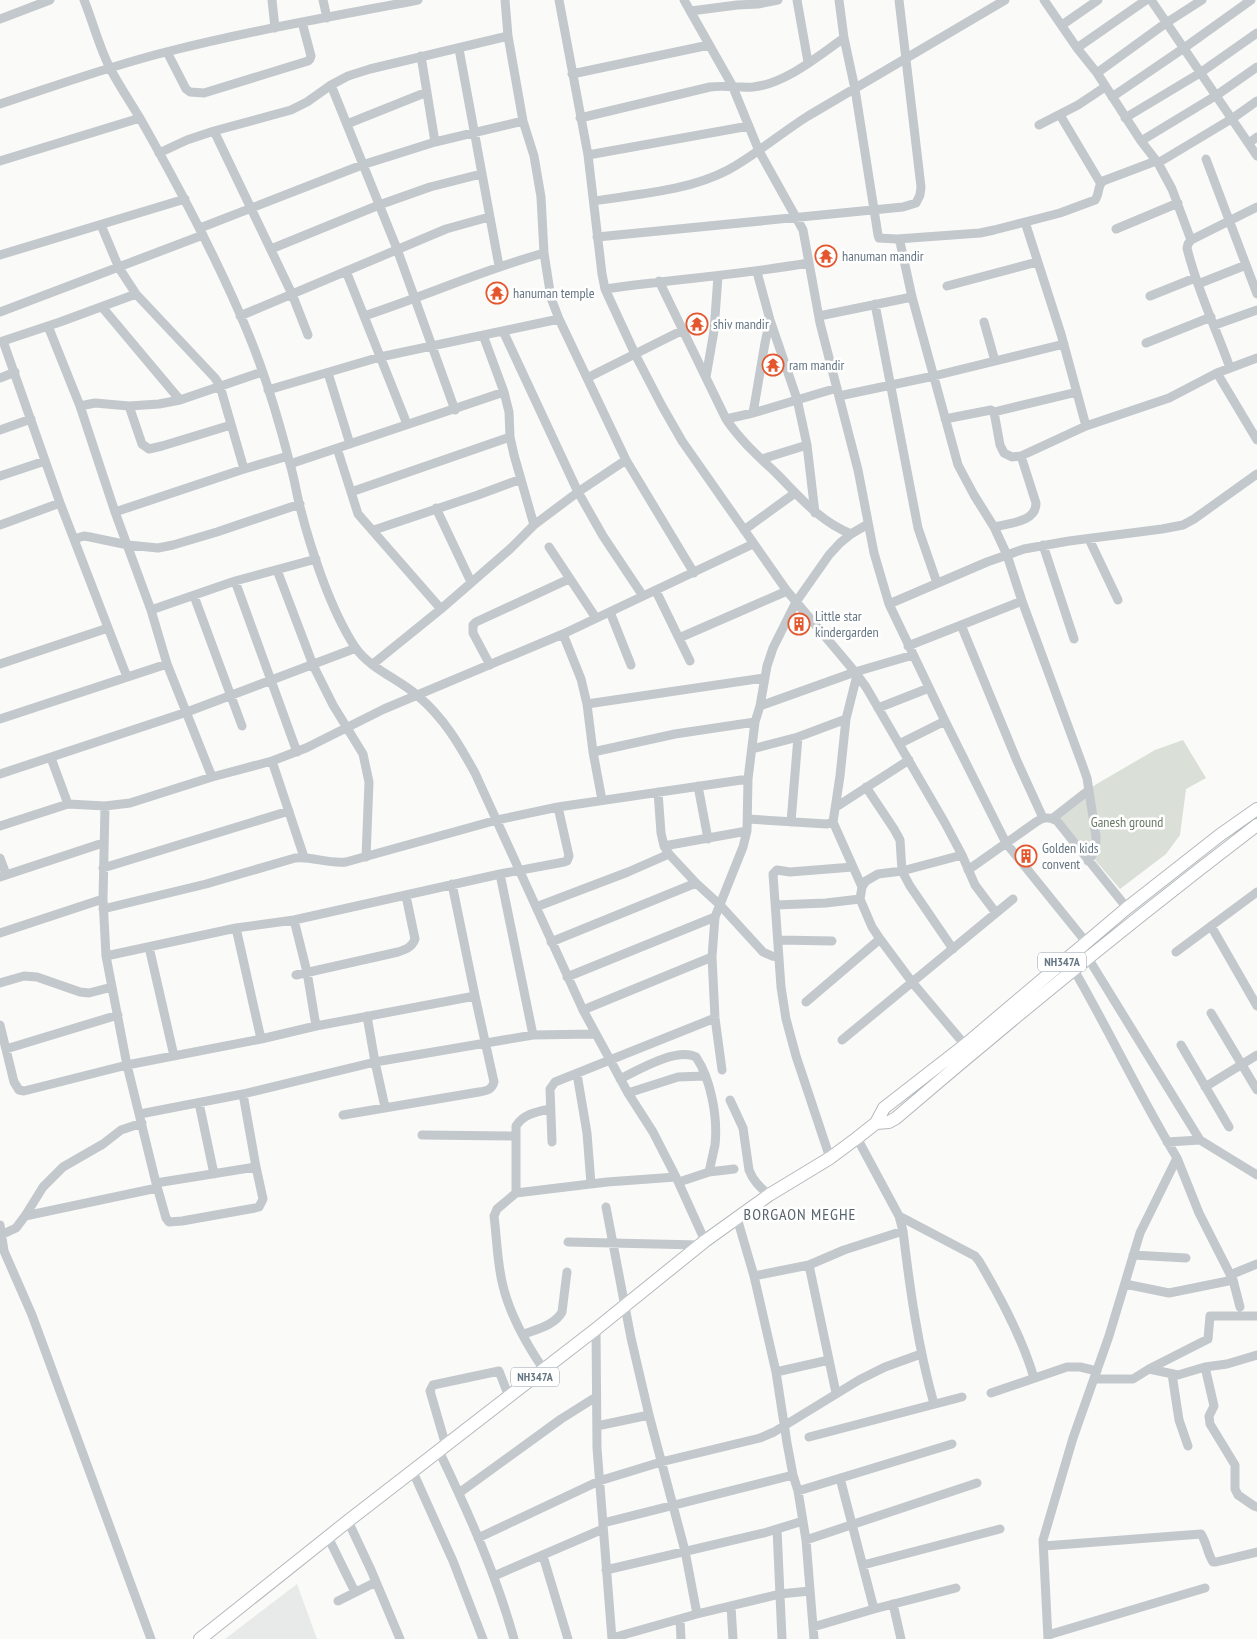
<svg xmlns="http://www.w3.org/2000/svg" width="1257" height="1639" font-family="'PT Sans Narrow',sans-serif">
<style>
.built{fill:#e8e9e9}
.green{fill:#dadfd7}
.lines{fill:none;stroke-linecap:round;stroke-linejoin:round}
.highway-casing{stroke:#b4b9bd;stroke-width:14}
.minor{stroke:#c3c8cc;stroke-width:9}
.highway{stroke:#fff;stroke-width:12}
.labels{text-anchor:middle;stroke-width:5;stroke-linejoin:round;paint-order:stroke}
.shield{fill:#fff;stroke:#939fa8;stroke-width:1}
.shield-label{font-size:12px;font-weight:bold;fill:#657683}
.poi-label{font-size:14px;fill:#657683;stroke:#fff;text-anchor:start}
.park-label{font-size:14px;fill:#687a64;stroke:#fff}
.quarter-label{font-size:16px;letter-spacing:1px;fill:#57646e;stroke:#fff}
</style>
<rect width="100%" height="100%" fill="#fafaf8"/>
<path class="built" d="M297 1584 317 1639H225Z"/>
<path class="green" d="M1183 740 1206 778 1186 789 1180 835 1166 854 1120 889 1059 818 1095 785 1155 750Z"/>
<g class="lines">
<g class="highway-casing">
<path id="highway" d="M876 1123 889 1122 896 1118C1014 1017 1134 919 1257 825
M200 1639 348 1521 596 1329 705 1241 769 1195 830 1158 857 1138 876 1123 884 1108 965 1045 1127 908 1220 835 1257 809"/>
</g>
<path class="minor" d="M84 0C93 22 100 50 111 70 120 87 131 103 141 120 180 189 218 260 248 333 265 374 279 421 290 464 294 477 296 490 299 503 310 547 330 609 355 647 370 669 399 679 418 696 444 718 459 744 475 773L583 1010 628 1093 653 1132 676 1177 705 1241
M272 0 275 28
M323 0 327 18
M505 0 508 36 523 121 534 156 541 197 544 253 551 298 559 319 626 460 694 573
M559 0 588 155 602 274 605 289 635 354 662 406 682 441 787 591 855 672 866 687 945 823 962 855 975 885 996 913
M684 0 732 85 759 151 803 230 820 323 858 470 874 553 889 604 945 721 1006 843 1086 942
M797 0 808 62
M839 0 844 38 855 89 878 235 879 238 897 239 900 242 912 297 958 465 974 495 994 527 1007 555 1022 601 1082 764 1087 778 1096 837C1096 847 1095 853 1088 861
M1044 0 1077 48 1097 73 1141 141 1158 163 1172 189 1191 240
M1151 0 1257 156
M691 11 737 5 758 4 778 0
M0 19 50 0
M1062 25 1098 0
M1077 48 1146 0
M459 49 499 266
M167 52 186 89 190 92 204 93 308 61 310 59 311 56 302 22
M421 56 435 142
M1097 73 1166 23 1202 0
M572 74 709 45
M331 85 397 249 455 410
M1112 97 1184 48 1251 0
M0 104C55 86 110 66 166 52 249 31 334 16 418 0
M1060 115 1101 184
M580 118 710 87C725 85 739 88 753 87 785 84 818 56 844 38
M1125 118 1200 73 1257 33
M347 124 427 92
M1039 125 1078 105 1105 87
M214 131 292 294 308 335
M1141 141 1217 95 1257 67
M1249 143 1257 137
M159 153 187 140 214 131 291 110 307 102 331 85 348 76 370 69 508 36
M588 155 749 126
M1206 159 1257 294
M0 161 140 118
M1158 163 1233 118 1257 101
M594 201C638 194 688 191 728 170 757 154 781 133 808 116L1005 0
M1025 222 1061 334 1086 426
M101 225 119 268 136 294 215 378 220 386 244 469
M200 228 362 165 435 142 523 121
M1116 229 1178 203
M597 237 903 207 916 203 920 195 921 187 899 0
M897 239 980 233 994 230 1060 213 1095 200C1100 194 1097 186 1103 181L1156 161
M271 249 379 205 430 187 481 174
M0 255 185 199
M346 271 407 424
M757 272 770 320 797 399 807 445 815 513
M659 281 726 419C740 440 758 456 776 473 800 497 819 521 851 534
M1198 284 1246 265
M947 286 1037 262
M605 289C673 279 741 275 808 263
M1150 296 1195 278
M875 304 918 528 937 583
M102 307 180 400
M0 312 203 235
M240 316 446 229 489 217
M364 316C425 296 483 270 544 253
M819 316 912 297
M984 322 995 361
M1215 325 1257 310
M48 326 80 406 115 512 151 610 167 664 212 777
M503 331 578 492 603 536 643 596
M483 335 504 392 509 412 510 437 514 455 534 525
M3 341 60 503 127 677
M0 342 60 322 136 294
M1146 343 1211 317
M1230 368C1216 328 1197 290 1187 248L1188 244 1191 240 1257 207
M328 373 350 444
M1217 373 1257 440
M706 377 714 331 718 276
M0 378 15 372
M587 378 683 330
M268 390 380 357 559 319
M839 396 934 376 1064 344
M80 406 95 403 129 406 159 404 180 400 262 372
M129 406 142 444 149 449 162 446 231 425
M994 412 1077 392
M753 413 765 343 770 320
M726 419 753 413 837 388
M945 419 991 410 994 412 1000 445 1004 453 1012 457 1021 456 1086 426 1169 398 1217 373 1257 358
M0 430 31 419
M337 448 358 514 441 609
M762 459 807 445
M290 464 504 392
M0 476 45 461
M351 492 510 437
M436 508 471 582
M115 512 244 469 288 456
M0 525 60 503
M994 527C1008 523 1036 523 1036 503L1021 456
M374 530 478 495 521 479
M744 530 795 493
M74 539 84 536 90 537 128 545 158 548 173 545 217 532 300 504
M1089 539 1118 600
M1043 545 1074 639
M549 547 596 618
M277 570 313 665 333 705 363 754 369 782 366 857
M235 581 297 752
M656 591 690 661
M194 596 242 726
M889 604 987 562 1024 549 1069 541 1162 529 1183 525 1194 519 1257 474
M151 610 235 581 316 559
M610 612 631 665
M961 625 1017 761 1043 818
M563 634 581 679 587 704 593 752 602 800
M679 638 787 591
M908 646 1022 601
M0 664 108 628
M373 664 441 609 510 549 534 525 578 492 626 460
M490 665 473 633V625L476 622 569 579
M587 704 764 678
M760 706 855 672 913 655
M878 708 929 688
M0 719 167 664
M899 744 945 721
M752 749 798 737 846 719
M593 752 675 734 755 722
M51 758 68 804
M272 761 304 857
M0 774 187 712 356 648
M698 786 708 839
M866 787 894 829 900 840 902 871 910 886 953 949
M658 792 661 833 664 846 669 854 696 883 720 905 763 952 772 956 779 957
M105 806 103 899 106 956 127 1065 156 1183 166 1218 169 1222 182 1221 255 1208 259 1207 263 1199 256 1167 243 1094
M836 807 909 760
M1053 818 1089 790
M748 819 827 824 833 822 840 776 846 719 857 675
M791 822 798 737
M833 822 862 887
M0 826 68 804 105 806 130 803 212 777 272 761 306 748 384 709 563 634 753 544
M664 846 747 831
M962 855 902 871 878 874 866 881 862 887 860 899 872 927 880 939 912 982 965 1045
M0 858 6 874
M103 868 289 811
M968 870 1036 822C1043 817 1049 816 1057 821L1127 908
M500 874 533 1035
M0 877 103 843
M776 905 826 903 860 899
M536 907 628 872 669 854
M103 909 206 884 295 858C312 856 327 864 346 862L497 820 558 807 748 779
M294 920 307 972 316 1026
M1211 926 1257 1006
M236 928 261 1039
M0 933 103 899
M779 940 832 941
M551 942 696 883
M149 947 174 1056
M1176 952 1257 892
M1085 953 1200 1140
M106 956 236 928 294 920 500 874 564 862 567 861 569 856 558 807
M296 975 398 952C407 949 412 947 415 939L406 896
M567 977 715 917
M0 983 24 976 37 977 80 992 89 993 112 987
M806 1002 880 939
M583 1010 712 957
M1211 1013 1257 1090
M367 1016 375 1062 385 1107
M0 1025 14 1082 19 1090 24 1091 127 1065 261 1039 316 1026 475 996
M842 1040 1013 899
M1181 1045 1229 1127
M6 1049 118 1015
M722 1070 715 1018 712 957 715 917 743 847 747 831 748 779 755 722 760 706 767 666 773 648 796 602 829 555 840 543 851 534 868 524
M577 1074 587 1133 591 1184
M620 1079C638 1070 677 1047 696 1057 711 1079 718 1118 715 1145 713 1154 711 1163 709 1172
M1205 1087 1257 1055
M628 1093 678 1077 705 1076
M730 1100 743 1128 749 1170C753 1181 760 1187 769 1195
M199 1103 214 1174
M140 1114 243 1094 375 1062 533 1035 595 1034
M343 1115 479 1092C486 1091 492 1090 494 1082L475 996 452 884
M422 1135 515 1136
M857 1138 899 1216 903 1231C910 1290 918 1347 934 1404
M552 1142 550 1089 555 1082 715 1018
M1167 1142 1200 1140 1257 1175
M830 1158 796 1056 786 1019 781 987 773 874 777 870 790 872 853 867
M679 1182 709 1172 734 1169
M156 1183 256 1167
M516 1193V1126C524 1114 536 1112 550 1109
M606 1207 631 1338 649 1415 685 1551 697 1614
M25 1216 157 1188
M899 1216 975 1256 979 1261C1001 1298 1022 1337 1034 1378
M737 1218 754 1276 776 1372 787 1443 793 1475 798 1491 806 1540 814 1639
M0 1225 4 1251 32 1315 151 1639
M1 1235 16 1228 25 1216 43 1187 63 1167 103 1144 121 1130 142 1123
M568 1242 699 1245
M1133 1255 1186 1258
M809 1265 836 1393
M1230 1275 1257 1264
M754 1276 809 1265 844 1250 903 1231
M1233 1280 1240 1307
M1125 1284 1169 1293 1233 1280 1199 1213 1177 1158
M596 1329 597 1448 612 1639
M524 1334C537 1329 555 1325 562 1312L567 1272
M1205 1367 1214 1406 1209 1416 1210 1424 1235 1465V1489L1238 1495 1254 1506 1257 1507
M1149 1369 1208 1339 1210 1316H1257
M544 1370C527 1345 510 1315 503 1286 497 1263 497 1239 494 1216L497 1209 516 1193 607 1182 676 1177
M776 1372 829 1360
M1172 1374 1179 1420 1188 1446
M1094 1379H1133L1149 1369 1178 1375 1205 1367 1227 1364 1257 1355
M991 1393 1067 1367H1080L1097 1371
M597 1426 649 1415
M809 1437 962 1397
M446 1446 430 1391 433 1385 499 1371 509 1397
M439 1451C468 1512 496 1574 514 1639
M413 1472 453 1561 483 1639
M840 1478 874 1609
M798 1491 952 1444
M459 1493 561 1419 596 1397
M348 1521 371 1570 400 1639
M603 1523 793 1475
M777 1529 782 1639
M328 1537 355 1592
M478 1538 599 1481 661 1462 760 1438 774 1432 859 1380 885 1367 921 1354
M806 1540 977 1483
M1044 1546 1201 1534C1207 1543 1207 1553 1213 1562H1216L1257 1552
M543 1556 568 1639
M863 1565 1000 1529
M606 1570 764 1533 803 1521
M494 1576 603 1529
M338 1601 376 1582
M893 1604 901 1639
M731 1606 733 1639
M680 1619 681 1639
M813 1627 874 1609 956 1588
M1048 1635 1205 1588
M612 1638 697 1614 780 1594 810 1591
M1048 1639 1043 1540 1073 1438 1109 1336 1140 1233 1177 1158C1140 1097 1110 1032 1074 970"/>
<use href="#highway" class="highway"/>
</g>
<defs>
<g id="temple-ring" transform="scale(1.125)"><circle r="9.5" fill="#fff" stroke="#e4572e" stroke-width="1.5"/><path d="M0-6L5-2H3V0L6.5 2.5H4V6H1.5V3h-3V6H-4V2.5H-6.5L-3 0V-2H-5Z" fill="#e4572e"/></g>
<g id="building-ring" transform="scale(1.125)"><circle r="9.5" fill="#fff" stroke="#e4572e" stroke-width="1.5"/><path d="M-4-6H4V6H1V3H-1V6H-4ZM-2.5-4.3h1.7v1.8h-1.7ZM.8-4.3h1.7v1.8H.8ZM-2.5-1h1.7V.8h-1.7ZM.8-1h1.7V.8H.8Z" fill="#e4572e"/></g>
</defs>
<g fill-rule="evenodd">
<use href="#temple-ring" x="826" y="256"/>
<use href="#temple-ring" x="497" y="293"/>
<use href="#temple-ring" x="697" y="324"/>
<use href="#temple-ring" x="773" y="365"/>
<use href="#building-ring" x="799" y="624"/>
<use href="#building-ring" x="1026" y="856"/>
</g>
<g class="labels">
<g class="shield">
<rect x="1038" y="952.5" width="48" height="19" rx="4"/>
<rect x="511" y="1367.5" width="48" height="19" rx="4"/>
</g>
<g class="shield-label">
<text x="1062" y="966">NH347A</text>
<text x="535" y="1381">NH347A</text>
</g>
<g class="poi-label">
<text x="842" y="261">hanuman mandir</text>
<text x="513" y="298">hanuman temple</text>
<text x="713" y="329">shiv mandir</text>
<text x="789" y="370">ram mandir</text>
<text x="815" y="621">Little star<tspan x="815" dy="16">kindergarden</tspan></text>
<text x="1042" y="853">Golden kids<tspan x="1042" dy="16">convent</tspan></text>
</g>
<g class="park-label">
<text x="1127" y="827">Ganesh ground</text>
</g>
<g class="quarter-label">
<text x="800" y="1220">BORGAON MEGHE</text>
</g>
</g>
</svg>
